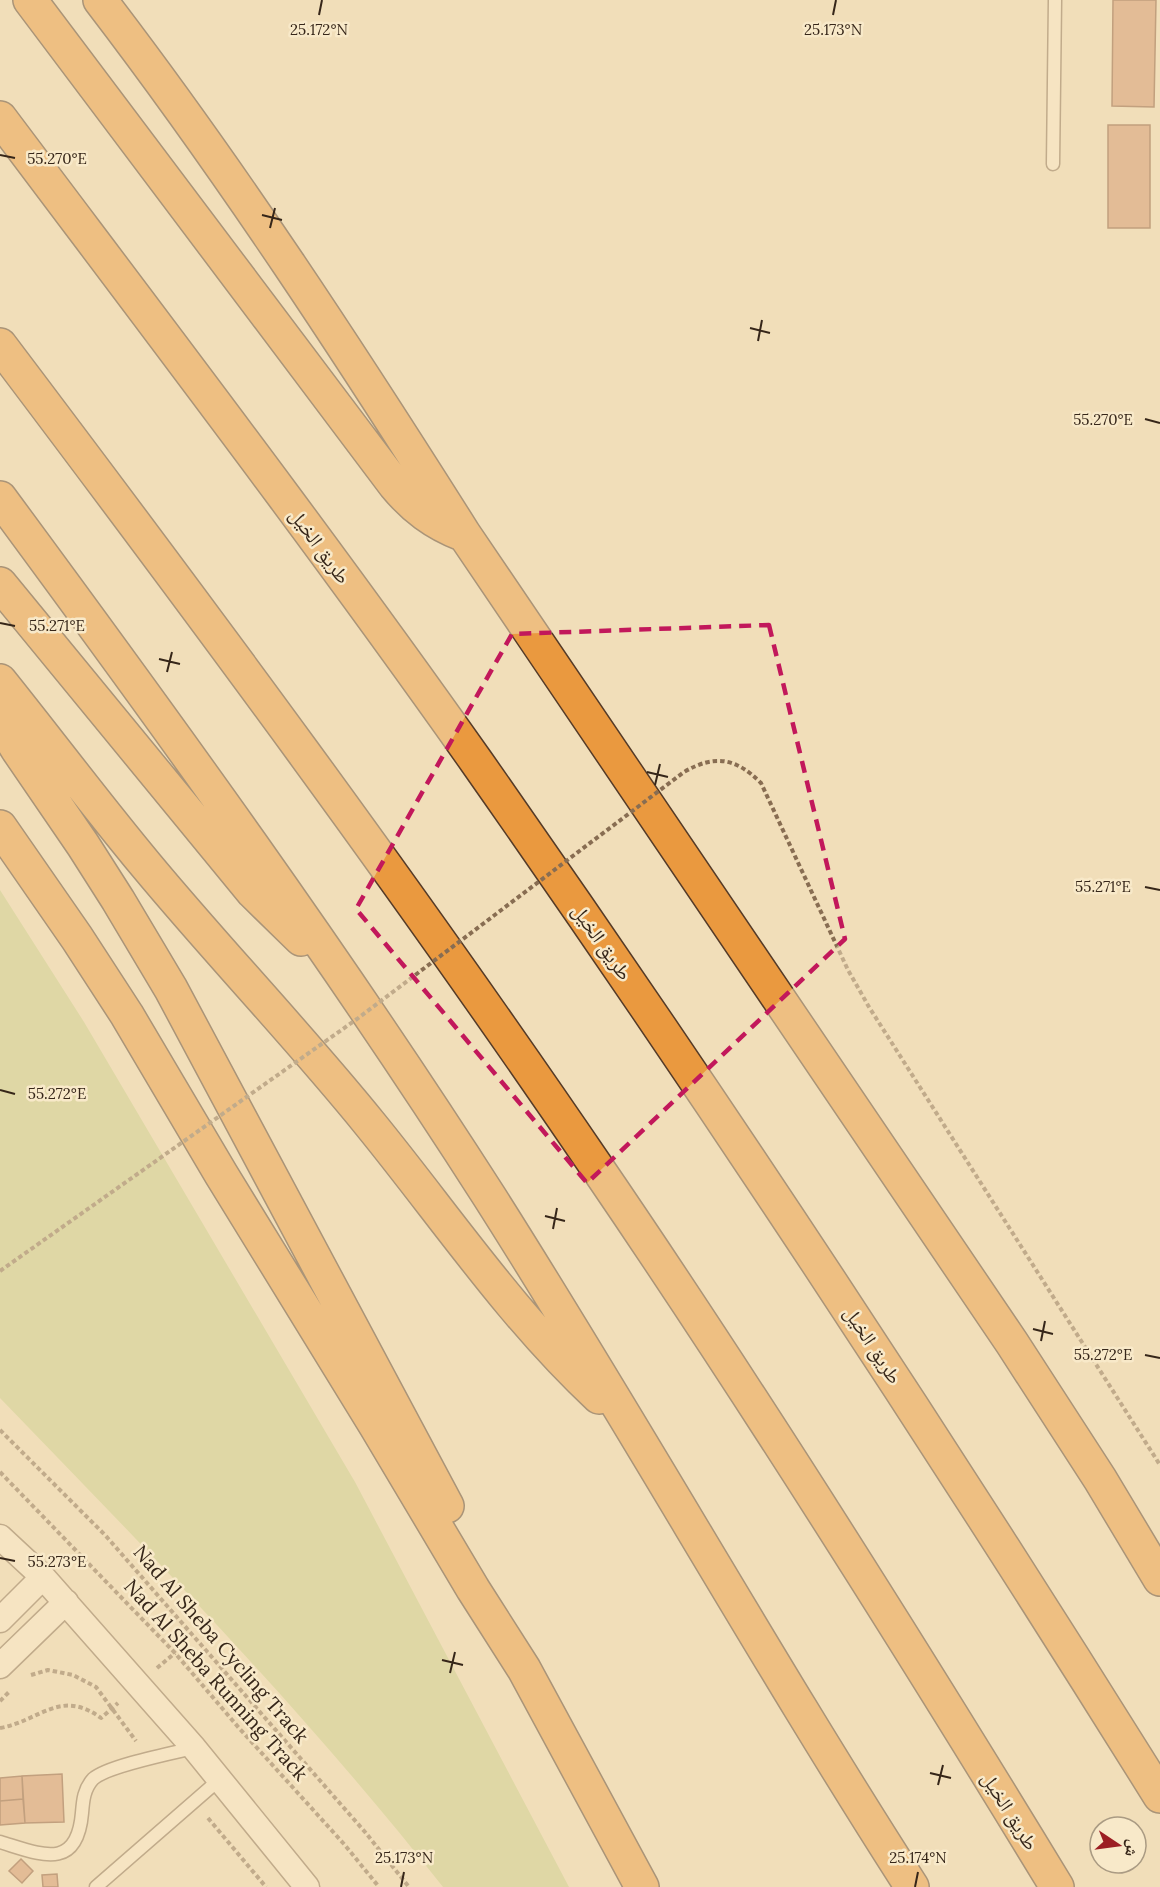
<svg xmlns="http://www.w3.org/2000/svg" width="1160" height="1887" font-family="Lora,'Noto Naskh Arabic',serif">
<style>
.green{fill:#cacf8c}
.building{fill:#d3926b;stroke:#895436;stroke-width:1.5}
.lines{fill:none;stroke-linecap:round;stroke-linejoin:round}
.lane-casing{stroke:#886d52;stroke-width:15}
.street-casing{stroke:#886d52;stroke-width:27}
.highway-casing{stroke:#553b28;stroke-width:36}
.path{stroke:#886d52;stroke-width:4;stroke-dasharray:4.5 3;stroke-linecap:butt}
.lane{stroke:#fceccc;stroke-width:12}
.street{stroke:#fceccc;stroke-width:24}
.highway{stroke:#ea993f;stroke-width:33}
.path-bridge{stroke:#886d52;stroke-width:4;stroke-dasharray:4.5 3;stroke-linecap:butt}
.marked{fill:none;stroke:#c2185b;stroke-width:4.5;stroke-dasharray:12 8;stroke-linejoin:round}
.ticks{fill:none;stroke:#362619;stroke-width:2}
.labels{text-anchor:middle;stroke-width:5;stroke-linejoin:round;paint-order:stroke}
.street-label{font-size:20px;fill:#362619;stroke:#f8e9c9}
.ticks-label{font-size:15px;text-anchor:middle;fill:#362619;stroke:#f8e9c9;stroke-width:5;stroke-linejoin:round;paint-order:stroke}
</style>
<rect width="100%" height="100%" fill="#f1deb9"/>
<path class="green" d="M0 890 84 1022 355 1482 569 1887H443C307 1714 153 1556 0 1398Z"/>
<path class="building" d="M1113 0H1156L1154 107 1112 106Z
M1108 125H1150V228H1108Z
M62 1774 64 1822 25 1823 22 1776Z
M22 1776 23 1799 0 1801V1778Z
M23 1799 25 1823 0 1825V1801Z
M21 1859 33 1871 22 1883 9 1871Z
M57 1874 58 1887H43L42 1875Z"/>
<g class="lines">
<g class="lane-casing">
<path id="lane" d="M1053 164 1055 0
M0 1842C40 1854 77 1872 82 1813 83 1800 84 1789 93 1779 107 1766 173 1753 194 1748
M96 1887 220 1779"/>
</g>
<g class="street-casing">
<path id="street" d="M0 1537 43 1577 194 1748 307 1887
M0 1620 43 1577
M0 1666 66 1602"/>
</g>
<g class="highway-casing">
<path id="highway" d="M30 0 395 485C414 508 434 523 462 534
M100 0C231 171 349 352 464 534L1012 1343 1100 1479 1160 1579
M0 118C160 331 322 543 476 761 714 1100 941 1445 1160 1796
M0 345C204 615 406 887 596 1166 757 1402 909 1644 1057 1887
M0 498C169 727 336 957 489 1196 634 1424 766 1660 912 1887
M0 584 253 892 301 939
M0 681C49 742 96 805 146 865 219 953 298 1035 370 1124 445 1216 512 1316 599 1397
M0 721 18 750 83 845 118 900 171 989 447 1506
M0 827 77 938 127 1015 221 1174 376 1426 473 1589 524 1669 642 1887"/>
</g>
<path class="path" d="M0 1430 105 1535 365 1832 409 1887
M0 1472 175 1653 239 1728 344 1844 379 1887
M157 1668 175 1653
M31 1675 48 1670 73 1675 96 1687 136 1741
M0 1701 9 1692
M0 1728C40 1721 60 1688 101 1718L118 1703
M208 1818 266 1887"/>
<use href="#lane" class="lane"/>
<use href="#street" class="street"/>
<use href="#highway" class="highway"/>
<path class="path-bridge" d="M0 1271 357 1019 684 772C715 754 736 758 761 783L848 970 869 1007 1160 1465"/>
</g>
<path d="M0 0H1160V1887H0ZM769 625 845 939 587 1183 356 909 512 634Z" fill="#f1deb9" fill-opacity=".55" fill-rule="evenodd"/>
<path class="marked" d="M769 625 845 939 587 1183 356 909 512 634Z"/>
<path class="ticks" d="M319 15 322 0M833 15 836 0M0 155 15 158M262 215 282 220M270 228 275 208M750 328 770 333M758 341 762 320M1145 419 1160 423M0 623 15 626M159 659 180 664M167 672 172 652M647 772 668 777M655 785 660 764M1145 887 1160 890M0 1090 15 1094M545 1216 565 1221M553 1229 557 1208M1033 1329 1053 1334M1041 1341 1045 1321M1145 1355 1160 1358M0 1558 15 1561M442 1660 463 1665M450 1673 455 1652M930 1773 951 1778M938 1785 943 1765M401 1887 404 1872M915 1887 918 1872"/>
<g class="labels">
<g class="street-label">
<text transform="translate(320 546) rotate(54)" y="7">طريق الخيل</text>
<text transform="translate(602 942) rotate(55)" y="7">طريق الخيل</text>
<text transform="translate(873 1345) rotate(57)" y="7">طريق الخيل</text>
<text transform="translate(221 1644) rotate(49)" y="7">Nad Al Sheba Cycling Track</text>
<text transform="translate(216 1680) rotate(48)" y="7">Nad Al Sheba Running Track</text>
<text transform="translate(1010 1811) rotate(58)" y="7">طريق الخيل</text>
</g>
</g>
<g class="ticks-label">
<text x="319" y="35">25.172°N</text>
<text x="833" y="35">25.173°N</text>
<text x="57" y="164">55.270°E</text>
<text x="1103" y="425">55.270°E</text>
<text x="57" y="631">55.271°E</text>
<text x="1103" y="892">55.271°E</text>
<text x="57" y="1099">55.272°E</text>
<text x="1103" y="1360">55.272°E</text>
<text x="57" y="1567">55.273°E</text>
<text x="404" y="1863">25.173°N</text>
<text x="918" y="1863">25.174°N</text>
</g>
<g transform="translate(1118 1845) rotate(103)"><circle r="28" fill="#f8e9c9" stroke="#aa9b83" stroke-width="1.5"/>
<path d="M0-4.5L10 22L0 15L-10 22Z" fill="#9c1e23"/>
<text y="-9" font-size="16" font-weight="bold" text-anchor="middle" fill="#362619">ش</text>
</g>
</svg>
